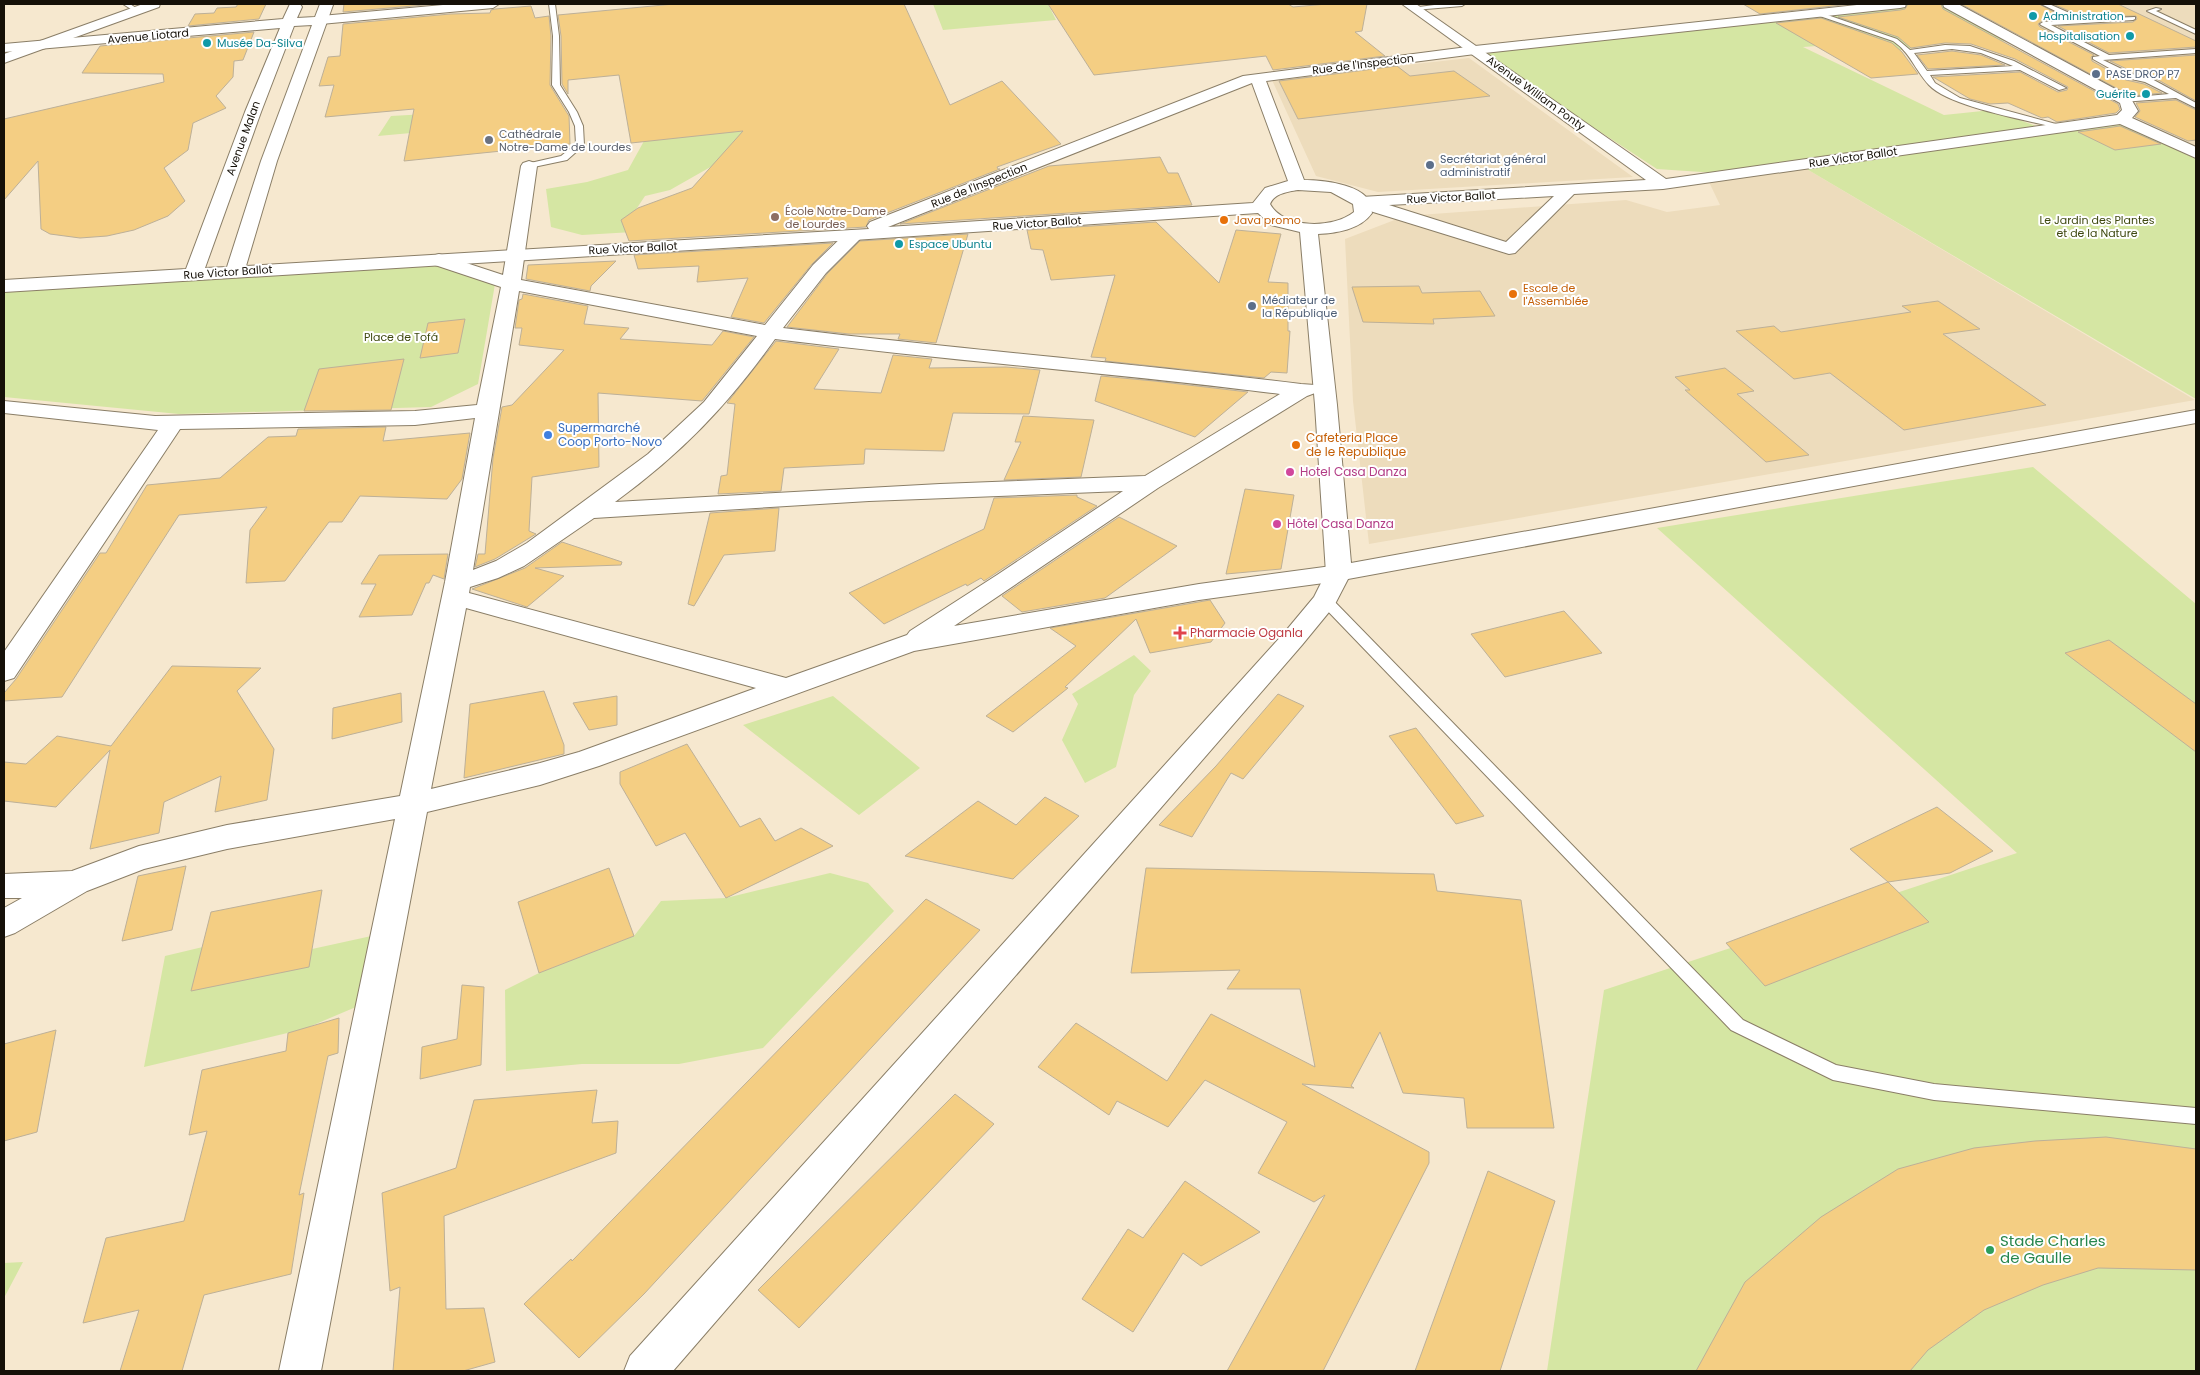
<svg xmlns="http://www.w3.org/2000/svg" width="2200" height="1375" font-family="Poppins,sans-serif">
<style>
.built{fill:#eddcbc}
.green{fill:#d5e6a3}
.building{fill:#f4ce83;stroke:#bdb098}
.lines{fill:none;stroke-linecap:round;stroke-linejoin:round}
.lane-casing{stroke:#8a7e67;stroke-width:2}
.street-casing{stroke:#8a7e67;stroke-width:2}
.secondary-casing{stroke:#8a7e67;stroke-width:2}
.lane{fill:#fff;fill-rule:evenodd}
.street{fill:#fff;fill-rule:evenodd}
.secondary{fill:#fff;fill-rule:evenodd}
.culture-dot{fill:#0f9aa8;stroke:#fff;stroke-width:2}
.service-dot{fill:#5c6f8a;stroke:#fff;stroke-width:2}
.worship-dot{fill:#6b7280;stroke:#fff;stroke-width:2}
.education-dot{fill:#8d6e63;stroke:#fff;stroke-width:2}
.food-dot{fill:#e8710a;stroke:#fff;stroke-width:2}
.shop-dot{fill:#3f7fe0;stroke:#fff;stroke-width:2}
.hotel-dot{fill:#d1479c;stroke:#fff;stroke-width:2}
.health-dot{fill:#e0444e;stroke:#fff;stroke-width:2}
.leisure-dot{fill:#2e9e5b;stroke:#fff;stroke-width:2}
.labels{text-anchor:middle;stroke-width:4;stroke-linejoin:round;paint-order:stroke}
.far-culture-label{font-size:11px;fill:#0d838f;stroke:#fff;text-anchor:start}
.far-street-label{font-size:11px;fill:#151008;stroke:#fff}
.far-service-label{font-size:11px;fill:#4e5e75;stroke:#fff;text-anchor:start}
.far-worship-label{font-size:11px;fill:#5b616d;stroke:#fff;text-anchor:start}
.far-education-label{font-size:11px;fill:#785e54;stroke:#fff;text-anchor:start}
.far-food-label{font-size:11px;fill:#c56008;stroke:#fff;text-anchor:start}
.far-park-label{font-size:11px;fill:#3f4910;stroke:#fff}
.shop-label{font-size:12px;fill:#366cbe;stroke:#fff;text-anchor:start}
.food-label{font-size:12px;fill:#c56008;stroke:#fff;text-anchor:start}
.hotel-label{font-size:12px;fill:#b23c85;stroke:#fff;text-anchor:start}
.health-label{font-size:12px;fill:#be3a42;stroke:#fff;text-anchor:start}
.near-leisure-label{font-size:15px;fill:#27864d;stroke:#fff;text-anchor:start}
</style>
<rect width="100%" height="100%" fill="#f6e8cf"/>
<path class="built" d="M1964 4H2196V149L2140 121 2144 112 2138 102Z
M1469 58 1633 177 1378 192 1316 176 1272 80Z
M1805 168 2195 400 1369 544 1353 401 1345 239 1405 216 1626 200 1667 212 1720 205 1709 182Z"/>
<path class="green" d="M933 4H1048L1056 20 943 30Z
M1901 4H1949L2023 44 1997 40H1956L1886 53 1859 43 1803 47 1944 115 1992 110 2044 129 1731 174 1657 169 1475 50Z
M445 113 444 130 378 136 391 116Z
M2120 123 2196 159V399L1805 168Z
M738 131 759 132 714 165 670 190 645 196 631 217 650 231 582 235 551 227 546 189 587 182 628 170 644 141Z
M431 264 495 284 478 384 431 407 179 414 4 397V291Z
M2033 467 2196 604V1371H1547L1604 990 2017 853 1657 528Z
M1134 655 1151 671 1134 695 1116 767 1085 783 1062 740 1078 704 1072 694Z
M833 696 920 768 859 815 743 725Z
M830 873 868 883 894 911 763 1048 679 1064H582L506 1071 505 990 539 973 634 936 661 901 726 898Z
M376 935 363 1004 304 1029 144 1067 165 956 207 946 271 958Z
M23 1262 4 1298V1263Z"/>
<path class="building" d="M238 4H266L259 19 188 26 195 14 214 13 217 8 236 7Z
M344 4H436L343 12Z
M674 4H904L950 105 1002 81 1061 144 997 167 998 169H1000L869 220 866 227 629 241 621 220 638 208 692 188 743 131 631 143 619 75 568 80V94L562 84 561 36 558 15Z
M1048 4H1288L1293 7 1327 4H1367L1362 31 1355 32 1385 56 1273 70 1266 56 1094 75Z
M1743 4H1851L1760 14Z
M1908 4H1941L1943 9 2118 104 2120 109 2116 113 2057 122 2048 117 2042 118 2008 103 1990 104 1970 99 1933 77 2020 72 2058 92 2067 90 2068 87 2015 59 1971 44 1945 43 1911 48 1898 37 1838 17 1900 10 1905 9Z
M1961 4H2039L2067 19 2043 20 2038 24 2040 27 2094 55 2091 57 2092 61 2126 80 2144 84 2162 93 2131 96Z
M2053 4H2118L2196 41V47L2109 53 2058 26 2133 22 2137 19 2136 16 2083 17Z
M531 6 535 18 549 16 551 36 550 85 569 116 570 144 404 161 414 109 325 117 334 85 319 86 328 57 340 56 343 24 450 14 490 13 491 10 495 9Z
M1821 18 1892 43 1902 52 1918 74 1871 78 1776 23Z
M254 32 243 60 234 61 233 77 216 96 226 108 193 123 188 150 164 168 185 201 168 216 134 230 107 236 80 238 50 234 41 229 38 161 4 200V119L164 82 163 74 82 73 100 46Z
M1952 51 1981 55 2005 65 1928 69 1917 55Z
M2196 55V101L2151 76 2133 72 2110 61Z
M1397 66 1410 76 1454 71 1490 96 1298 119 1279 81Z
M2176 100 2196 110V140L2188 141 2135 117 2140 111 2136 103Z
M2120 126 2161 144 2115 150 2078 132Z
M1160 157 1168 173H1178L1192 205 900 224 1049 166Z
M1156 222 1219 283 1236 230 1281 234 1268 282 1288 283V331H1290L1287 373 1271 372 1264 378 1105 361 1106 358 1091 357 1115 275 1051 280 1043 250 1031 249 1027 230Z
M968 234 936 343 898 339 900 334H849L787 327 827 274 860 241Z
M833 243 812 264 764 323 731 317 748 278 697 282 699 266 638 269 634 255Z
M616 261 591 286 590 291 526 279 528 265Z
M1419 286 1422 293 1480 291 1495 316 1433 319 1434 324 1363 322 1352 287Z
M523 294 588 306 584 324 629 328 620 339 712 345 723 331 754 337 702 401 598 393 599 467 532 477 529 531 536 534 495 559 475 567 478 554H485L493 458 502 407 512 405 564 350 519 345 522 328H515L519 300 522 299Z
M1938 301 1980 329 1943 334 2046 405 1904 430 1830 373 1794 379 1736 331 1774 326 1781 332 1911 312 1902 306Z
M465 319 458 353 420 358 428 323Z
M776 341 839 349 814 389 881 393 893 355 932 359 929 368 1006 367 1040 370 1029 414 953 413 944 451 865 449 864 464 784 468 781 491 718 494 721 476 727 475 735 404 727 403Z
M404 359 391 410 304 411 319 369Z
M1725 368 1754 391 1737 394 1809 455 1766 462 1685 390H1690L1675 377Z
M1101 376 1154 381 1248 392 1195 437 1095 401Z
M1023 416 1094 420 1081 477 1004 480 1021 442H1015Z
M386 427 383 441 470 433 462 479 447 499 360 496 342 522H329L285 581 246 583 250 530 267 507 179 515 62 697 4 701V693L16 679 100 553H106L147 485 220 478 268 437 296 436 298 429Z
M1245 489 1294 495 1281 569 1226 574Z
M1077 495V497L1097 506 984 581 981 578 967 586 966 584 884 624 849 593 984 529 994 498Z
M779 508 775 551 724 555 694 606 688 604 710 513Z
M1119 517 1177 546 1105 598 1022 612 1002 596Z
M562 542 622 562 621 565 535 568 564 576 527 607 472 589 525 568Z
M448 554 444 579 433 575 429 583H426L412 615 359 617 376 584H361L379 555Z
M1210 600 1225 623 1211 642 1150 653 1136 619 1065 687 1068 688 1013 732 986 716 1076 646 1050 628Z
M1564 611 1602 653 1505 677 1471 634Z
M2109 640 2196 704V752L2065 653Z
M172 666 261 668 237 691 274 749 267 800 215 812 221 776 164 802 159 833 90 849 110 750 56 807 4 801V762L26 764 57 736 111 746Z
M544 691 564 745V754L464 778 470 704Z
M401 693 402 722 332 739 333 708Z
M1278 694 1304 706 1243 779 1231 773 1192 837 1159 825 1216 766Z
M617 696V725L589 730 573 703Z
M1416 728 1484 816 1456 824 1389 736Z
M687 744 740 827 760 818 775 841 801 828 833 846 726 898 685 833 656 846 620 784V772Z
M1045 797 1079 816 1013 879 905 856 978 801 1016 825Z
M1937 807 1993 851 1950 873 1888 882 1850 849Z
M186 866 172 930 122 941 138 876Z
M609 868 634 936 539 973 518 902Z
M1146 868 1434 874 1437 891 1521 900 1554 1128H1467L1464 1098 1403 1093 1380 1032 1351 1086 1354 1088 1302 1084 1429 1152V1163L1323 1371H1227L1325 1195 1314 1202 1258 1173 1287 1122 1205 1080 1168 1127 1117 1101 1109 1115 1038 1067 1076 1023 1167 1081 1211 1014 1315 1067 1300 989H1227L1240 970 1131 973Z
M1888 882 1929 922 1765 986 1726 943Z
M322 890 309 967 191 991 211 912Z
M926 899 980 930 644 1294 579 1358 524 1304 571 1259 572 1261Z
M462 985 484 987 481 1065 420 1079 422 1047 457 1039Z
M339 1018 338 1053 328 1056 299 1195 304 1193 291 1274 204 1295 182 1371H120L139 1310 83 1323 106 1238 184 1221 207 1131 189 1135 202 1070 286 1051 288 1033Z
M56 1030 37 1132 4 1141V1044Z
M597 1090 592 1123 618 1121 616 1153 444 1216 446 1309 484 1308 495 1362 463 1371H393L400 1287 390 1291 382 1193 456 1168 474 1100Z
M955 1094 994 1124 799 1328 758 1290Z
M2106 1137 2196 1149V1270L2098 1268 2043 1285 1984 1310 1928 1350 1910 1371H1696L1745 1282 1821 1217 1898 1169 1974 1148 2035 1141Z
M1488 1171 1555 1201 1500 1371H1415Z
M1185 1181 1260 1232 1201 1266 1183 1253 1133 1332 1082 1299 1128 1229 1143 1238Z"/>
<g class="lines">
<g class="lane-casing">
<path id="lane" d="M123 4H130L139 10 134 11Z
M549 4H555L559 36 560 85 577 112 583 126 584 145 567 160 529 168H526V164L561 156 576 144 575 126 569 112 552 85 553 36Z
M1442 4H1465L1462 6 1414 10 1411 8Z
M2041 4H2049L2083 19 2135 17V19L2133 20 2051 25 2109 55 2196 49V53L2103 60 2132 74 2150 78 2196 103V108L2176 98 2122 102 2121 100 2125 98 2169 94 2145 82 2127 78 2093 59V57L2100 56 2041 25 2040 24 2043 22 2074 20Z
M2156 8 2161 9 2156 11 2196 30V34L2147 11Z
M1813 10 1897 39 1910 50 1945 45 1970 46 2014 61 2066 88 2059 90 2020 70 1930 75 1935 83 1960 98 2067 127 2063 129C2031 121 1949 107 1929 85 1915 70 1910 52 1893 41L1811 13 1810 12ZM1952 49 1981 53 2013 66 1927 71 1914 53Z
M1325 596 1330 597 1743 1020 1836 1065 1934 1084 2196 1108V1124L1934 1100 1833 1080 1731 1030 1320 603 1319 600Z"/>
</g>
<g class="street-casing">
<path id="street" d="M143 4H160L159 7 4 63V54Z
M454 4H499L493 8 321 24 314 20 321 16Z
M1402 4H1416L1666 179 2117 115 2122 110 2120 103 1944 7 1943 4H1958L2130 97 2138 111 2132 118 2196 147V158L2120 124 1663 189 1574 194 1515 253 1509 254 1370 211 1368 207 1355 206 1352 202 1355 198 1361 197 1646 180ZM1554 196 1506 242 1389 205Z
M529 161 535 163 537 166 521 280 765 325 813 265 848 231 854 230 860 231 863 235 860 239 826 273 783 328C956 349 1129 363 1301 384L1315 385 1319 389 1315 393 1307 396 1158 488 954 626 1199 584 1339 565 1348 567 1352 573 1348 579 1339 581 1199 600 914 651 599 766 540 785 427 812 321 1371H279L395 819 227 849 144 869 87 891 15 933 4 937V908L22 898H4V874L72 871 139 846 227 825 400 796 445 582 475 418 415 425 180 429 14 678 4 681V652L158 430 4 413V401L155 416 415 411 477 405 501 287 432 264 430 260 432 256 439 254 503 275 521 166 523 163ZM519 291 757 336 704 402 648 454 527 543 496 561 473 570ZM775 339C943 360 1112 373 1280 394L1145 476 940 484 615 502C682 453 727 406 775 339ZM1123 491 997 575 910 631 907 635 786 678 469 593 470 587 498 578 524 566 594 518 869 501ZM466 608 756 688 579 752 540 763 431 789Z"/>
</g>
<g class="secondary-casing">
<path id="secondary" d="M290 4H300L302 7 297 18 315 17 320 4 333 5 277 161 246 266 869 229 867 226 870 222 1243 76 1475 46 1866 4H1906L1905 7 1900 8 1475 54 1266 81 1304 180C1322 180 1360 184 1369 201 1371 204 1371 209 1372 213 1360 230 1336 233 1318 234L1337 405 1351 563 2196 410V423L1348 579 1334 606 1302 645 673 1371H624L630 1356 1284 633 1314 597 1326 573 1315 405 1300 232 1271 225 1258 213 854 240 4 292V280L186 269 245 112 280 28 4 52V44L283 19ZM312 25 261 161 227 267 205 268 261 112 294 26ZM1252 83 1288 181 1265 188 1253 203 888 227ZM1298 190 1331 192 1353 204 1354 212C1333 229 1284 229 1270 204 1275 193 1287 192 1298 190Z"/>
</g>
<use href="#lane" class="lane"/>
<use href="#street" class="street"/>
<use href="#secondary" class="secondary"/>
</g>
<g class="culture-dot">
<circle cx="2033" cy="16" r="5"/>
<circle cx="2130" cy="36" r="5"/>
<circle cx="207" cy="43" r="5"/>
<circle cx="2146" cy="94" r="5"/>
<circle cx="899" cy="244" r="5"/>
</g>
<g class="service-dot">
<circle cx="2096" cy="74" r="5"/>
<circle cx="1430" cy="165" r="5"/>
<circle cx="1252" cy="306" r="5"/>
</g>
<circle class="worship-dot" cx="489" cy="140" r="5"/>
<circle class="education-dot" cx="775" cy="217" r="5"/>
<g class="food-dot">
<circle cx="1224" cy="220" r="5"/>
<circle cx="1513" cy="294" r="5"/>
<circle cx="1296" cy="445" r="5"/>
</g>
<circle class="shop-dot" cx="548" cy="435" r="5"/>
<g class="hotel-dot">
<circle cx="1290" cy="472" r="5"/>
<circle cx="1277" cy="524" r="5"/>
</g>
<path class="health-dot" d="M1177.5 625.5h5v5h5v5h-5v5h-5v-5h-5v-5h5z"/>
<circle class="leisure-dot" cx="1990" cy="1250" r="5"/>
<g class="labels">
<g class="far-culture-label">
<text x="2043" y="20">Administration</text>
<text x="2120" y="40" text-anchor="end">Hospitalisation</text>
<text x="217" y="47">Musée Da-Silva</text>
<text x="2136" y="98" text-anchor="end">Guérite</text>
<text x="909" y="248">Espace Ubuntu</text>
</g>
<g class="far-street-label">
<text transform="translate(148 36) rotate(-5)" y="4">Avenue Liotard</text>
<text transform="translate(1363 64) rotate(-7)" y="4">Rue de l'Inspection</text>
<text transform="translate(1536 93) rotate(36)" y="4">Avenue William Ponty</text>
<text transform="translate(243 138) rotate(-70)" y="4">Avenue Malan</text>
<text transform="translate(1853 157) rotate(-8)" y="4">Rue Victor Ballot</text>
<text transform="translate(979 185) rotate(-22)" y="4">Rue de l'Inspection</text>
<text transform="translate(1451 197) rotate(-3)" y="4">Rue Victor Ballot</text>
<text transform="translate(1037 223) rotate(-4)" y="4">Rue Victor Ballot</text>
<text transform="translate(633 248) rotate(-3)" y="4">Rue Victor Ballot</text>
<text transform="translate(228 272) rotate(-4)" y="4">Rue Victor Ballot</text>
</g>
<g class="far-service-label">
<text x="2106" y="78">PASE DROP P7</text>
<text x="1440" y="163">Secrétariat général<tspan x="1440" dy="13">administratif</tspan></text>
<text x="1262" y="304">Médiateur de<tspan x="1262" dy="13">la République</tspan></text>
</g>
<g class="far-worship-label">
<text x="499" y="138">Cathédrale<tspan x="499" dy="13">Notre-Dame de Lourdes</tspan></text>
</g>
<g class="far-education-label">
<text x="785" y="215">École Notre-Dame<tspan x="785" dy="13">de Lourdes</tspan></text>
</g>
<g class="far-food-label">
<text x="1234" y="224">Java promo</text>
<text x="1523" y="292">Escale de<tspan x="1523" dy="13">l'Assemblée</tspan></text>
</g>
<g class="far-park-label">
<text x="2097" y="224">Le Jardin des Plantes<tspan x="2097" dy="13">et de la Nature</tspan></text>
<text x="401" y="341">Place de Tofá</text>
</g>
<g class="shop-label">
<text x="558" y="432">Supermarché<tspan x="558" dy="14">Coop Porto-Novo</tspan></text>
</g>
<g class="food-label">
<text x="1306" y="442">Cafeteria Place<tspan x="1306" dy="14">de le Republique</tspan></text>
</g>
<g class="hotel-label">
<text x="1300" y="476">Hotel Casa Danza</text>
<text x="1287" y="528">Hôtel Casa Danza</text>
</g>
<g class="health-label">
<text x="1190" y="637">Pharmacie Oganla</text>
</g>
<g class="near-leisure-label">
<text x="2000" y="1246">Stade Charles<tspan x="2000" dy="17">de Gaulle</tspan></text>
</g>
</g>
<rect width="2200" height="1375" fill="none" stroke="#151008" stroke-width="10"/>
</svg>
